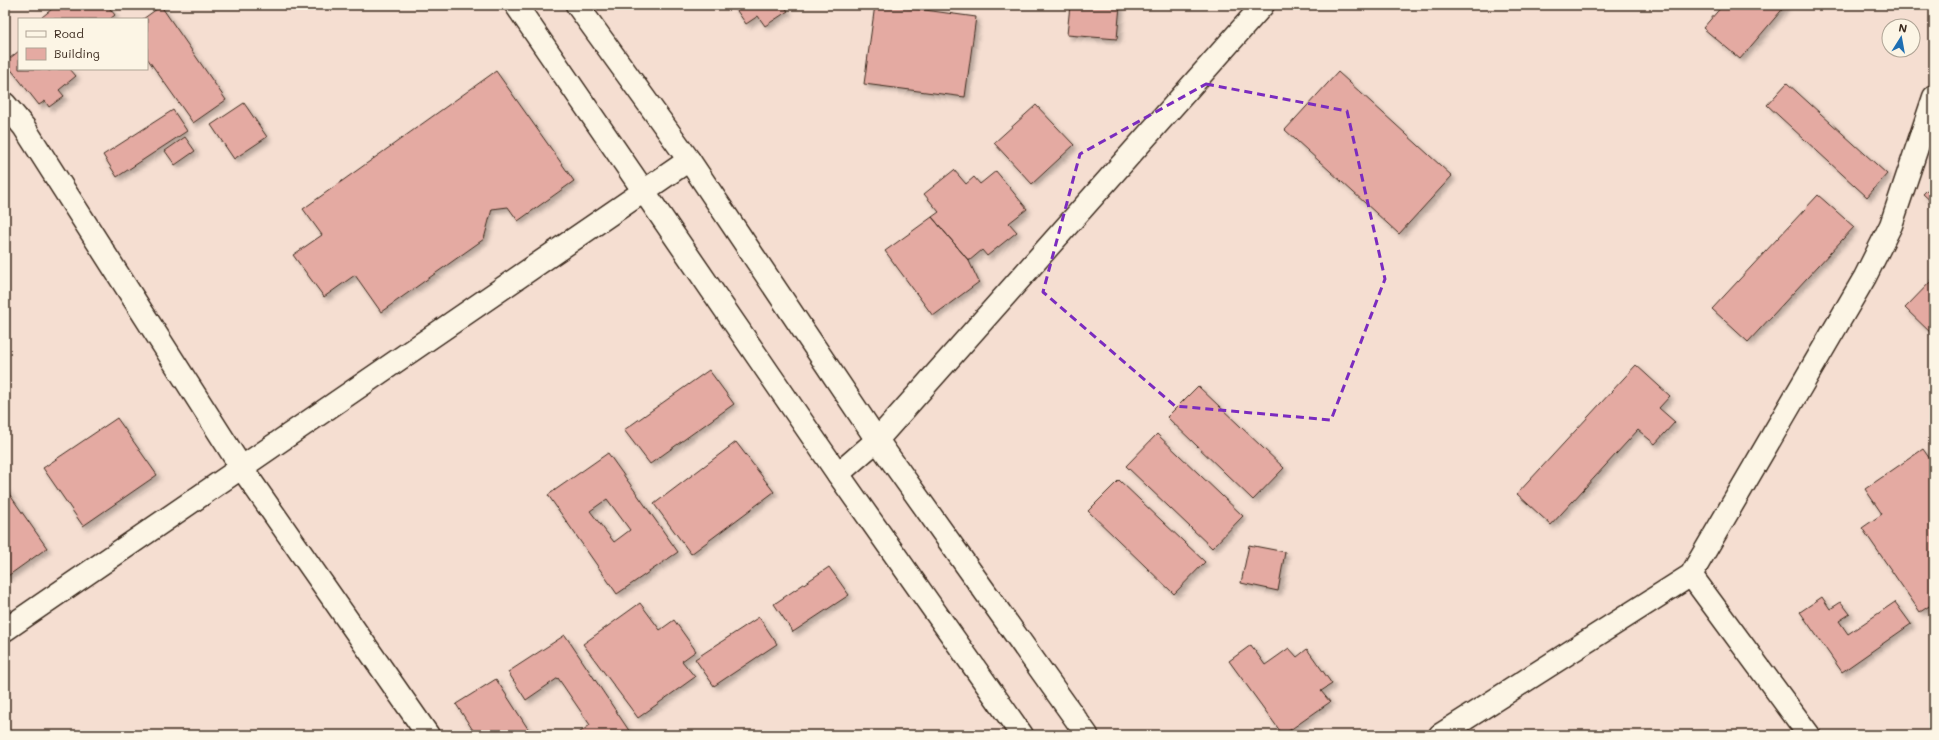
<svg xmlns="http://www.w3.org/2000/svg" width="1939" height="740" font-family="Mali,sans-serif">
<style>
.building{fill:#e4aaa2;stroke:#3b2a1e;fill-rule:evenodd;filter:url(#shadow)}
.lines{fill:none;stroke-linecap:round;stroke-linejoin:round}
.minor-casing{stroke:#3b2a1e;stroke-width:25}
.tertiary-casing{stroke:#3b2a1e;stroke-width:25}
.minor{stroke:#fcf5e5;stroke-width:22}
.tertiary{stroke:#fcf5e5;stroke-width:22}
.marked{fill:none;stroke:#7b2cbf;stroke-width:3;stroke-dasharray:8 5;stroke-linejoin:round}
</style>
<defs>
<filter id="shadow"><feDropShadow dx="3.5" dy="3.5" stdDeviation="2" flood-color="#0004"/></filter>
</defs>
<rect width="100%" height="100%" fill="#f5ded1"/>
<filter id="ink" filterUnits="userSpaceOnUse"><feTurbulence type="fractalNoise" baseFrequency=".025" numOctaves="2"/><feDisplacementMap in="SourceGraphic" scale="8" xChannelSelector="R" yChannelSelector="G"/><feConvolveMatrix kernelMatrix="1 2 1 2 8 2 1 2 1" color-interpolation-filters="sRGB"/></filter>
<g filter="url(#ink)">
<path class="building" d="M57 5H61L65 10 72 5H107L115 15 110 19H44L42 17Z
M61 5H72L65 10Z
M733 5H783L788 11 765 26 758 16 746 24Z
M875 5H888L976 17 965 97 864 84Z
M1070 5H1120L1117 39 1067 35Z
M1723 5H1786L1740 59 1703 28Z
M161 6 226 100 193 123 147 58V19H143Z
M19 51V69H47L49 71 52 69H70L76 76 59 90 64 96 49 107 45 101 39 105 5 62Z
M496 71 574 181 518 221 508 207 492 209 484 239 381 312 355 275 324 297 293 255 322 235 303 209Z
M1338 72 1452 176 1399 234 1285 130Z
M1787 83 1887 174 1867 197 1767 105Z
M244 103 267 137 234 159 211 125Z
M1036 105 1074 145 1032 184 994 143Z
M173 110 187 131 117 177 103 155Z
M185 137 195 151 175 165 165 151Z
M954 170 966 184 974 177 980 184 996 171 1027 209 1009 223 1017 232 987 256 982 250 969 261 932 217 939 212 924 194Z
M1934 183V204L1923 194Z
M1818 195 1854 227 1748 342 1712 309Z
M932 217 969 261 979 282 933 316 885 251Z
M1934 278V336L1905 308Z
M1636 365 1670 396 1659 408 1675 422 1655 444 1638 430 1551 525 1517 494Z
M709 370 734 404 650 464 624 430Z
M1198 386 1284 468 1253 500 1167 417Z
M117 418 157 475 83 526 43 468Z
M1157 434 1243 516 1212 548 1126 466Z
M736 442 774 492 691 554 654 504Z
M1923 449 1934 465V603L1920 612 1862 528 1882 514 1865 489Z
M608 453 678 552 617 594 548 495ZM607 499 630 530 614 542 590 511Z
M1119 480 1205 562 1174 594 1088 511Z
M5 488 47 548 5 578Z
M1249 545 1285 552 1278 591 1241 583Z
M829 567 849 595 793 632 774 604Z
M1822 597 1830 609 1841 602 1850 614 1839 621 1848 634 1895 602 1911 624 1842 672 1800 612Z
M640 603 660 630 674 620 696 651 682 661 695 677 638 718 583 644Z
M759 617 777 644 714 686 695 659Z
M565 635 632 735H576L590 725 558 678 526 700 508 672Z
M1251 645 1265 665 1289 648 1297 657 1307 649 1332 684 1321 691 1330 702 1283 735 1229 661Z
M496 679 532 735H476L456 704Z"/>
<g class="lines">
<g class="minor-casing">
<path id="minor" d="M5 104 24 127 241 467 428 735
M838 474 877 440 1263 5
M1691 575 1865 277 1891 225 1934 97
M5 630 689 160
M1440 735 1691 575 1809 735"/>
</g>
<g class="tertiary-casing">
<path id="tertiary" d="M516 5 838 474 1022 735
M577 5 689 160 877 440 1087 735"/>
</g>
<use href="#minor" class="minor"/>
<use href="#tertiary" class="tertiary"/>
</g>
</g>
<path class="marked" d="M1206 84 1347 111 1385 279 1331 420 1175 406 1043 292 1080 154Z"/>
<rect width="1939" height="740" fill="none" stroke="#fcf5e5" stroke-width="20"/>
<rect x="10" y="10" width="1919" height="720" fill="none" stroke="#3b2a1e" stroke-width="1.5" filter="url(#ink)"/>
<rect x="18" y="18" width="130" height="52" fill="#fcf5e5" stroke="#afa495"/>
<rect x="26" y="31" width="20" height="6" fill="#fcf5e5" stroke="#afa495"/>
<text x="54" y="38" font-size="12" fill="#3b2a1e">Road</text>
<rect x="26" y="48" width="20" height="12" fill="#e4aaa2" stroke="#afa495"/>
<text x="54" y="58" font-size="12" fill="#3b2a1e">Building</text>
<g transform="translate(1901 38) rotate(11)"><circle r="19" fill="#fcf5e5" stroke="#afa495"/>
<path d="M0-3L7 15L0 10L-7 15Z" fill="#1f6fb2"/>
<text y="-6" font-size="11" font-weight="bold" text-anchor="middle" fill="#3b2a1e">N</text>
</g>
</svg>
